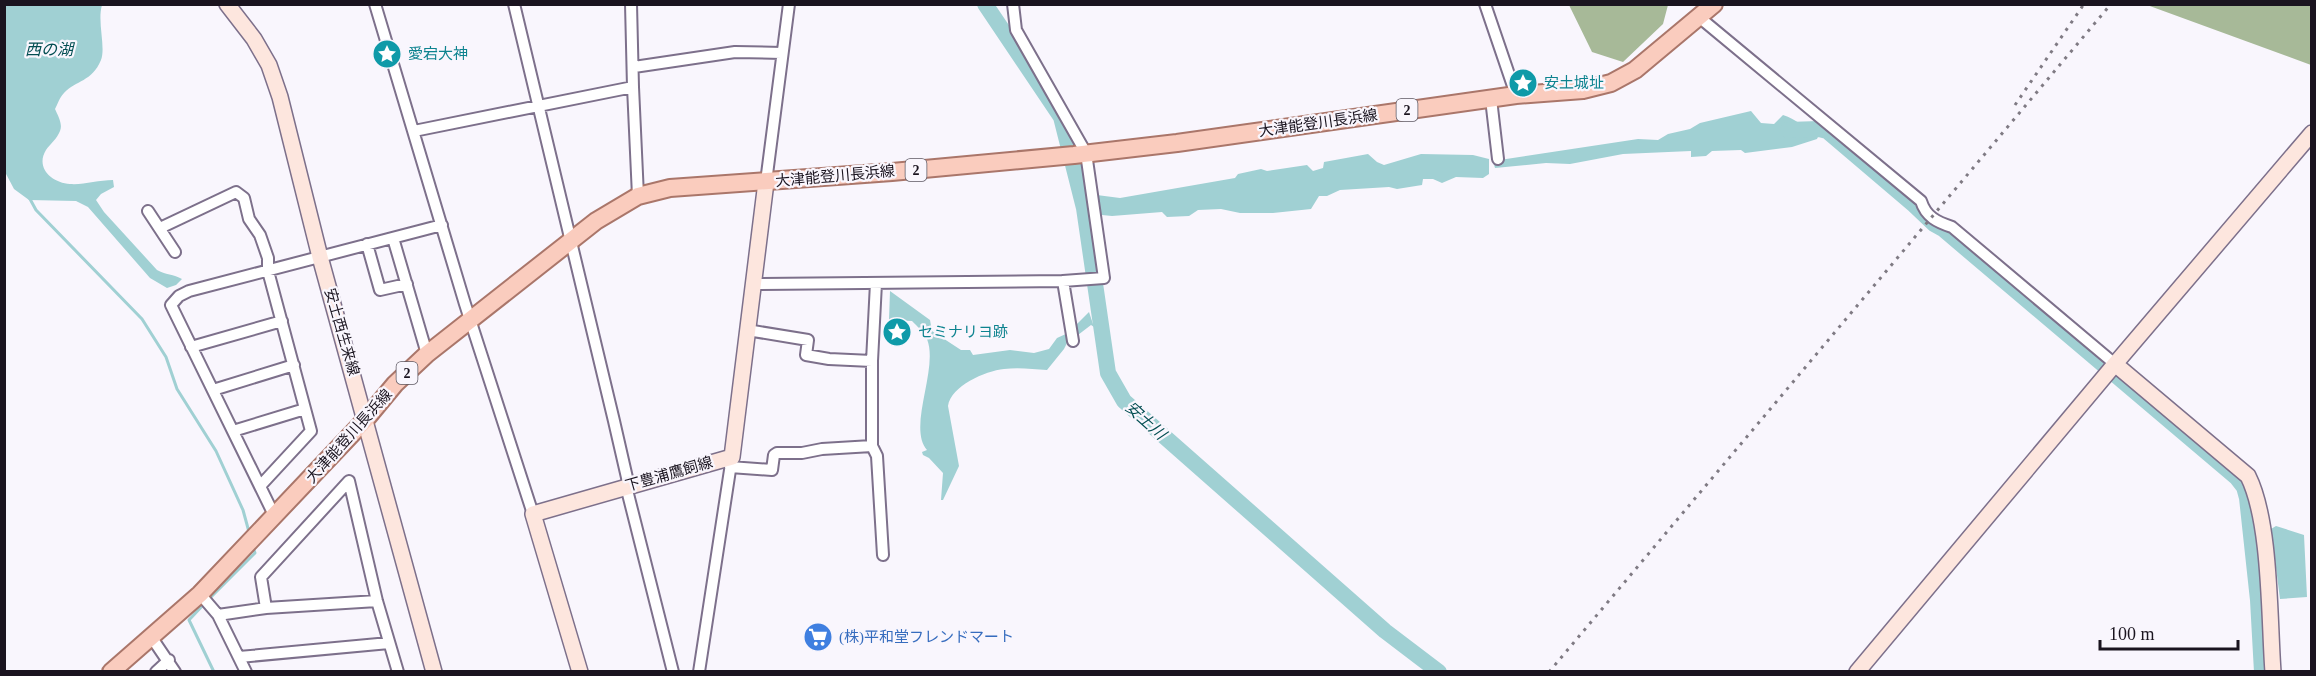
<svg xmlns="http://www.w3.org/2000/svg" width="2316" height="676" font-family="'Times New Roman','Noto Sans JP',serif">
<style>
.forest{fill:#a7b998}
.water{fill:#a0d0d3}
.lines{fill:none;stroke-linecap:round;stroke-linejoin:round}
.stream{stroke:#a0d0d3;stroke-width:3}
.river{stroke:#a0d0d3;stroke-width:16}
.street-casing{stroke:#7d708b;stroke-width:14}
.secondary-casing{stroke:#7d708b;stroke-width:18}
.primary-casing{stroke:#aa766a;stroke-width:20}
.street{stroke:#fff;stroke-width:10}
.secondary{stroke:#fde6de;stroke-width:15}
.primary{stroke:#faccbe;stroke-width:16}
.rail{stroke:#7f7a83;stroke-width:3;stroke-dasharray:3 6;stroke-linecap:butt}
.labels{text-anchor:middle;stroke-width:4.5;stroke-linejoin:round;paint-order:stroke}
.shield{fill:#f9f6fd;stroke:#5d5862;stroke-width:1.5}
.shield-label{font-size:14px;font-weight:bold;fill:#1a141f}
.culture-label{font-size:15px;fill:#0d838f;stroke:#f9f6fd;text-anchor:start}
.street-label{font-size:15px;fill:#1a141f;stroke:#f9f6fd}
.shop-label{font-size:15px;fill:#366cbe;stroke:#f9f6fd;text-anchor:start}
.water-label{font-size:16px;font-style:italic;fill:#034e52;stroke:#f9f6fd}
</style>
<rect width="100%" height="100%" fill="#f9f6fd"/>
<path class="forest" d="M1569 5H1668L1663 24 1623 62 1592 52Z
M2147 5H2311V65Z"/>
<path class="water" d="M4 5H102C97 22 106 47 101 60 92 82 76 80 64 93 59 98 58 104 55 109 58 116 63 124 60 131 57 139 50 144 46 150 35 168 52 183 70 184 84 185 98 180 113 180L114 187 101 194 96 200 104 212 157 270C165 275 174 274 182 279L176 285 167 288 150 278 88 207 76 201 29 200 14 189 5 172Z
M1751 111 1761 123 1774 124 1783 115C1797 119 1806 131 1821 130L1817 139 1792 147 1745 153 1741 150 1712 151 1706 156 1691 157V151L1623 154 1570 164 1546 163 1495 168 1493 161 1638 139 1658 140 1668 134 1690 129 1700 123Z
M1368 154 1377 162 1384 165 1421 154 1473 155 1489 159V174L1483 178 1456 177 1442 183 1433 179H1423L1422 185 1397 189 1389 187 1340 190 1327 196H1319L1311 209 1273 213H1240L1221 209 1198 210 1189 216 1167 217 1162 212 1112 216 1092 214 1089 194 1120 198 1235 178 1238 174 1261 169 1267 171 1307 165 1313 171 1323 168 1324 162Z
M890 291 930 320 932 331 961 350H970L973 355 1010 350 1034 353 1049 349 1057 338 1068 333 1089 312 1094 327 1091 325 1074 338 1068 341 1064 349 1047 370C1033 369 1018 367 1004 369 985 371 951 386 948 406L959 466 943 500H941L943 473 929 458 923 455 922 452 927 450C907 427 939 369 927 339 924 333 917 326 912 321L889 320Z
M2276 526 2304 535 2307 597 2280 599 2271 529Z"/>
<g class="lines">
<path class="stream" d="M30 199 36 210 142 319 166 357 177 389 216 451 243 510 249 532
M209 599 255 553 253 547
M204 604 189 620 214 672"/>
<path class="river" d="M985 4 1061 117 1084 208 1108 373 1124 401 1385 631 1439 672
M1788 130 1819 129 1827 131 1914 205 1934 224 1943 229 2237 478 2244 487 2247 498 2258 600 2262 672"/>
<g class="street-casing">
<path id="street" d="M375 4 465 304 533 514
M514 4 614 421 628 482 626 486 673 672
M1485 4 1516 95
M1699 17 1921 201C1926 217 1937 222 1952 227L2115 364
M634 67 735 52 782 53
M633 87 638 196
M1491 99 1498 159
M414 131 633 87 631 4
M766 182 789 4
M148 211 175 252
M160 228 236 192 244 198 249 219 260 235 268 258V271L311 431 261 485
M393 238 427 354
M367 244 380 290 407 284
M1063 281 1073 341
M876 283 872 361V446L877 456 883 555
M752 284 1063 281 1104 278 1086 153 1016 30 1013 4
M747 330 808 340 806 355 829 359 872 361
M191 347 282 321
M213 390 294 365
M233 431 305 409
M730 467 772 470 774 455 777 453H802L822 449 872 446
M275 517 171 305 179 296 189 291 442 225
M200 594 218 615 246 672
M266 608 261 577 349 481 377 601 398 672
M218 615 266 608 377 601
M152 638 175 672
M239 657 389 643
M156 672 169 660
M699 672 732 457"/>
</g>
<g class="secondary-casing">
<path id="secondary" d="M227 4 254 39 269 65 280 97 320 257 434 672
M580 672 533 514 732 457 766 182
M1857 672 2115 364
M2273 672C2269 618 2271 522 2248 476L2115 364 2312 133"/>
</g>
<g class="primary-casing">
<path id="primary" d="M111 672 200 594 366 419 395 384 427 354 596 221 638 196 670 188 892 172 1074 155 1177 143 1516 95 1583 90 1611 83 1635 70 1714 4"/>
</g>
<use href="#street" class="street"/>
<use href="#secondary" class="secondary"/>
<use href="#primary" class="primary"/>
<path class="rail" d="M2015 105 2084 4
M1549 672 2111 4"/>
</g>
<defs>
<g id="sight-disc" transform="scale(1.5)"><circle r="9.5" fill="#0f9aa8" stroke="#f9f6fd"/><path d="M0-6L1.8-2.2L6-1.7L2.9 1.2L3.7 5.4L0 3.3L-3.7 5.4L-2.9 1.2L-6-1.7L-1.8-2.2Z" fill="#fff"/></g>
<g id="supermarket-disc" transform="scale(1.5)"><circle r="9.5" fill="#3f7fe0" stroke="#f9f6fd"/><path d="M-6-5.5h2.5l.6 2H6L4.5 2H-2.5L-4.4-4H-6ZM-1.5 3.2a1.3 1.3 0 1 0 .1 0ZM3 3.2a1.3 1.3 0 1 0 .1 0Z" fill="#fff"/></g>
</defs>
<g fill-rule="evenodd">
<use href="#sight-disc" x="387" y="54"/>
<use href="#sight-disc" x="1523" y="83"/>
<use href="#sight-disc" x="897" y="332"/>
<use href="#supermarket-disc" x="818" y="637"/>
</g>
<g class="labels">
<g class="shield">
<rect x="1396.5" y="99" width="21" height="22" rx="4.5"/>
<rect x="905.5" y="159" width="21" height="22" rx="4.5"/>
<rect x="396.5" y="362" width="21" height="22" rx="4.5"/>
</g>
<g class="shield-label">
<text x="1407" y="115">2</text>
<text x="916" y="175">2</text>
<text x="407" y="378">2</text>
</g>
<g class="culture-label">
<text x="408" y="59">愛宕大神</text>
<text x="1544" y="88">安土城址</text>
<text x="918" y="337">セミナリヨ跡</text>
</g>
<g class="street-label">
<text transform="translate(1318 123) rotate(-8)" y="5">大津能登川長浜線</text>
<text transform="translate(835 176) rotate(-5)" y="5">大津能登川長浜線</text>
<text transform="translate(342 332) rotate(74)" y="5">安土西生来線</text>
<text transform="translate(349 436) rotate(-48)" y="5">大津能登川長浜線</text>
<text transform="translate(669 474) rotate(-16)" y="5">下豊浦鷹飼線</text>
</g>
<g class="shop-label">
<text x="839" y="642">(株)平和堂フレンドマート</text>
</g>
<g class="water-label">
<text x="49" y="55">西の湖</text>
<text transform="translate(1146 420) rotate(42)" y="6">安土川</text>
</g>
</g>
<rect width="2316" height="676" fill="none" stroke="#1a141f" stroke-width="12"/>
<path d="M2100 640v9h138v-9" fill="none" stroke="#1a141f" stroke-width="3"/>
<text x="2109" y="640" font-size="18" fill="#1a141f" stroke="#f9f6fd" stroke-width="4.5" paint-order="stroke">100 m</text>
</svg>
